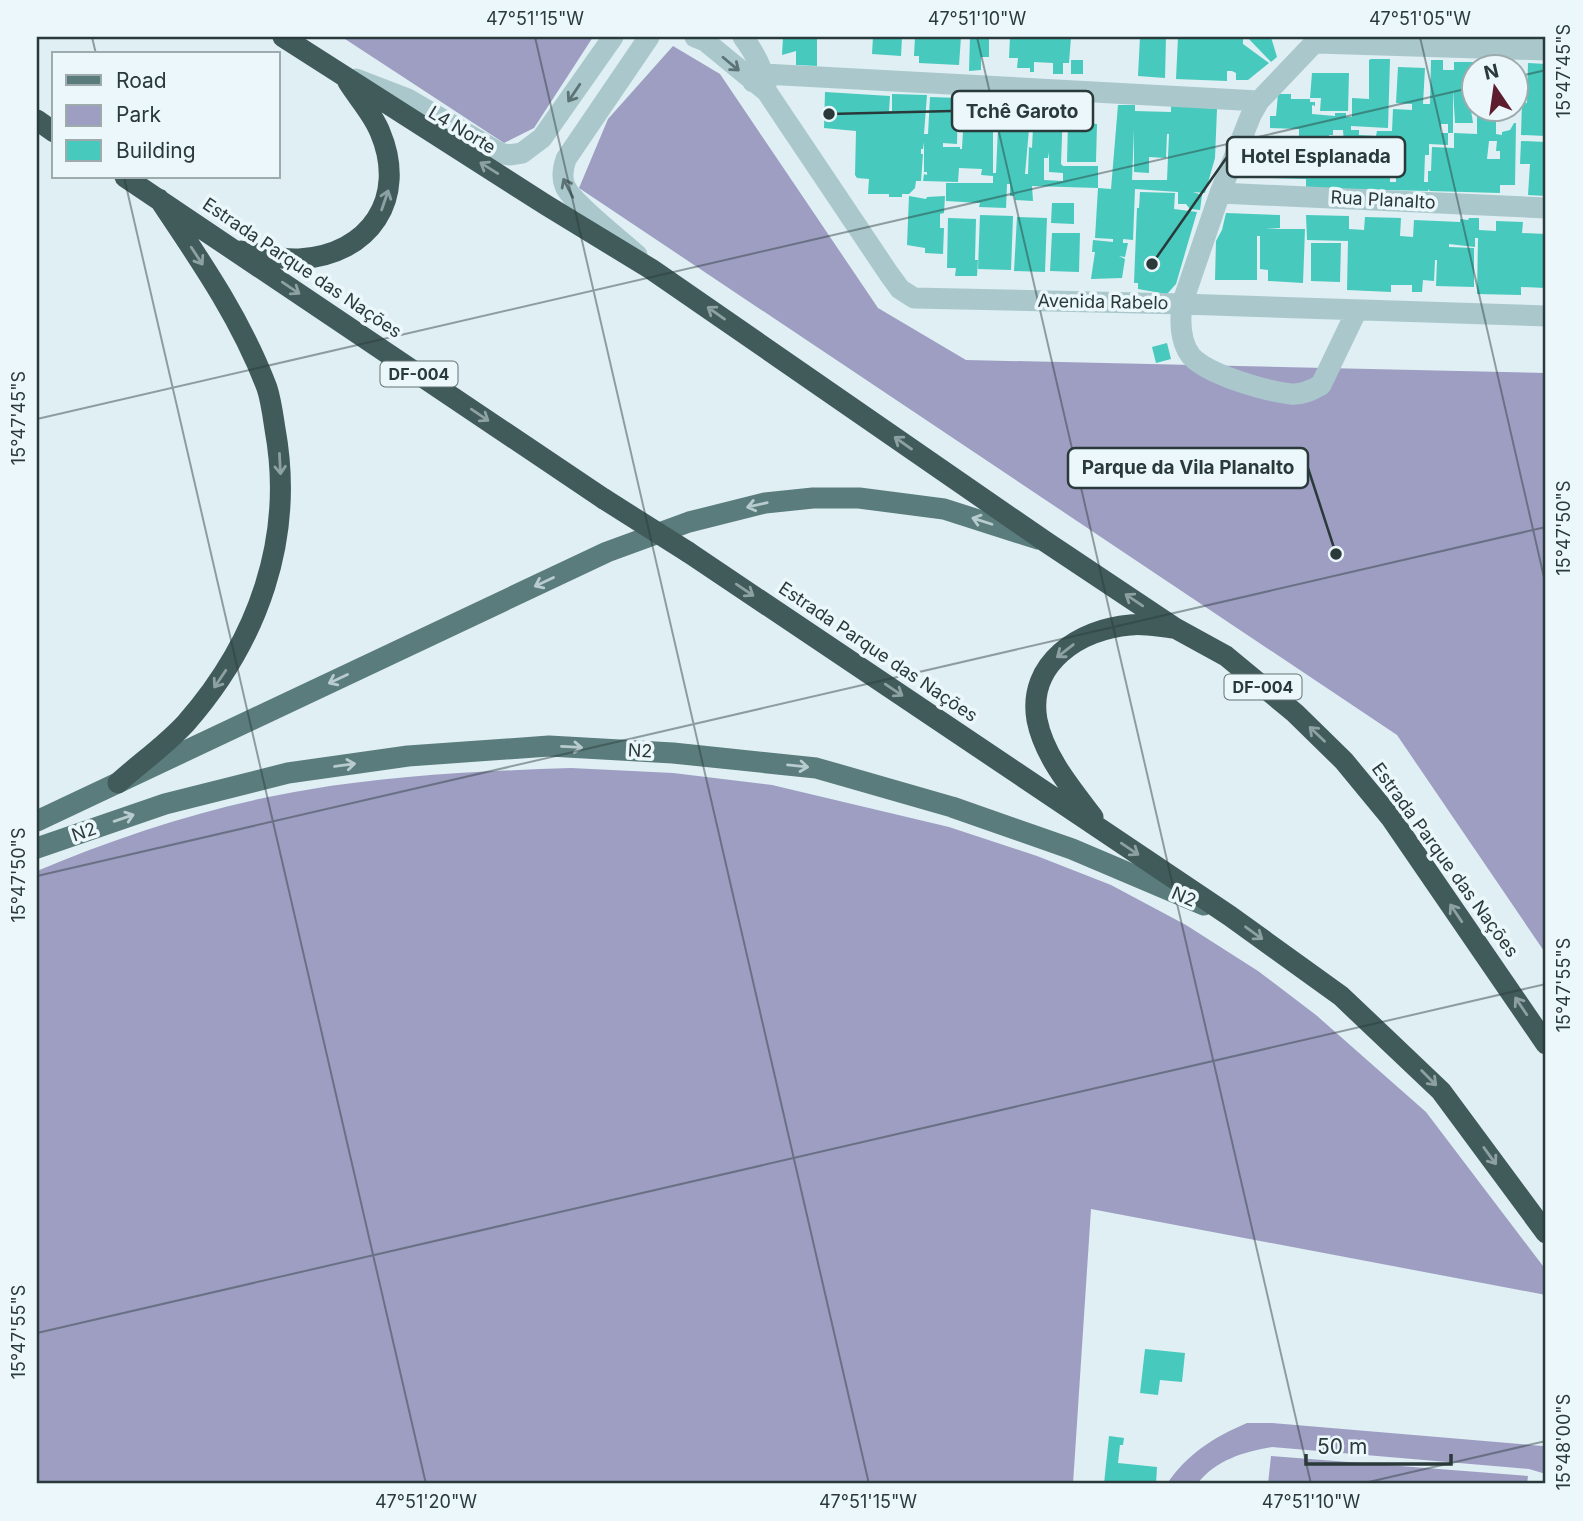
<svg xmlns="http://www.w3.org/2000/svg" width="1583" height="1521" font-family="Inter,sans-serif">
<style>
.green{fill:#9e9ec3}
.building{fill:#47c9bd;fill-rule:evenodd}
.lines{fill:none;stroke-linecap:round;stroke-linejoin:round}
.minor{stroke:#aac8cc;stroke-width:21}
.major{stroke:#5a7c7c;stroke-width:21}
.highway{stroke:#405b5a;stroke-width:21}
.highway-bridge{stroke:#405b5a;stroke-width:21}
.oneway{stroke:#5d7274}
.oneway2{stroke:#8da1a2}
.oneway3{stroke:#b8cccf}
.ticks{fill:none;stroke:#2a3939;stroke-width:2;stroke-opacity:0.45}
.labels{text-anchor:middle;stroke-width:7;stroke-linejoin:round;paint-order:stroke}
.shield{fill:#ebf7fb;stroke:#647273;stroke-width:2}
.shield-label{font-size:16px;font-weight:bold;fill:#2a3939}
.street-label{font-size:18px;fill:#2a3939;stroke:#ebf7fb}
.leader{fill:none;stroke:#2a3939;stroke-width:2.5}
.callout-dot{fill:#2a3939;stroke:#ebf7fb;stroke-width:2.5}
.callout{fill:#ebf7fb;stroke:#2a3939;stroke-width:2.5}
.callout-label{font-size:19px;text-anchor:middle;font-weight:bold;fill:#2a3939}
.neatline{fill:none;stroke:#2a3939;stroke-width:2.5}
.ticks-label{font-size:18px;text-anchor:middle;fill:#2a3939}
</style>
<rect width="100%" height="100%" fill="#dfeff3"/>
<path class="green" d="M342 37H593L534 128 504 143Z
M673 46 720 74 878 308 966 360 1546 373V954L1397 735 579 188 608 119Z
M571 768 673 773 772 785 949 827 1037 856 1111 885 1186 925 1258 971 1316 1015 1426 1112 1546 1270V1295L1091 1209 1073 1484H37V871C122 835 215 805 306 790 394 775 482 771 571 768Z
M1247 1423H1272L1543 1446 1546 1447V1474L1529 1469 1272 1447C1243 1452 1216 1460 1197 1484H1167C1187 1454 1214 1437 1247 1423Z
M1271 1456 1528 1476 1527 1484H1268Z"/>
<path class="building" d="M783 37H817V66L796 65V51L782 55Z
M873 37H902L901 56 872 54Z
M915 37H961L959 65 919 63V56H914Z
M970 37H989V57H981V70L969 71Z
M1010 37H1071L1069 63H1063V74H1053V63L1034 62V72H1030V68H1017L1018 58H1009Z
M1140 37H1166L1165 78 1138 76Z
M1178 37H1243V44L1269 63 1248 80H1236V73L1232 71H1227V81L1176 79Z
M1247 37H1271L1277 57 1271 62Z
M1371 59H1390L1388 128 1351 126V130H1359V135L1376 136 1377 131H1392L1393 109 1412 110V104L1396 103 1398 67 1425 68 1423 104H1430L1431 60H1443V70H1454V62H1474L1473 110H1471L1473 123H1455L1453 89V133H1448V124H1441V133H1448V145L1429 144V155H1425L1424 182H1428V171H1431L1432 147 1454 148V133L1477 134V108H1496V134L1502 135V132L1510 130 1514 123H1516L1515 185H1500V193L1430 191 1428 189V191L1306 188V179L1270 178 1271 138H1294V141H1307L1308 144H1310L1311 141 1344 143 1343 130H1333V135H1329V140H1308L1299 139V129L1270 128V116H1276L1278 94H1291V99H1310V102H1315V106L1312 105V114L1335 116V113H1346V117H1352V98L1369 99V60ZM1489 141H1497L1496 151H1500V159H1487ZM1391 151H1396V182H1390Z
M1071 60H1083V74H1071Z
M1528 63 1546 64V136L1521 135 1522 102 1527 103Z
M1312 73H1349L1348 111H1320L1321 98H1310Z
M825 92 890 96 889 111H892V94L927 95 924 134H928L930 97 958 98 957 144 943 143V147H960V149H962L964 113H961L962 98 972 99 971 107H985L986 99H996V114H993V173H996L999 105 1031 107 1025 174H1028L1029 147 1032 148 1034 108 1063 109 1061 164 1063 166H1098V188L1032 186 1033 201 1015 200V196H1010V184H1007L1006 208 979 207 980 203 946 201V183H993V176L981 175 982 169 959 168 958 182 923 181 924 174 927 175V172H924V142L923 149H921V154H923L921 181H916L915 188 909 194H902V197H889V194H868L869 179 857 178 855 175 856 131 824 128ZM1049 152V172L1063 173V181L1044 180V158H1048Z
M1118 105H1135V111L1171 112V105L1217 109 1215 158 1205 193 1193 192 1202 195 1200 210 1190 209 1186 204H1178V192L1135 189 1133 240 1123 239V243H1128L1125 257 1119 256 1125 259 1122 278 1091 279 1095 252H1092L1093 240 1113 242V239L1095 238 1098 188 1111 189ZM1134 129V172L1149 173V157L1166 158 1167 134H1169L1167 180H1132Z
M1068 122 1097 124 1096 162H1067Z
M1521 141 1546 142V196L1528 195 1530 164H1520Z
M1140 192 1175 193 1174 209 1197 212 1176 284 1167 294 1138 289V283H1134L1137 208H1139Z
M909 196 926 199 927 197 945 196 944 213 940 214V228H944L943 254 925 253V248L907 245Z
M1052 203H1074V224L1051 223Z
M1226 213 1280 215V228L1266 229H1305L1303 283 1268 281V270L1260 269V236H1257V280H1215L1216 241 1222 230Z
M980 215 1013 216 1011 270 978 269Z
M1306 215 1349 216V229L1364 230 1365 217 1401 218 1400 236 1413 237 1414 220 1460 222V219L1468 220 1469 218H1479V230L1496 231V221L1523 222 1522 233 1546 234V288L1521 287V295L1477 294 1478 238H1475V247L1449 244V247L1474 248V287L1436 286 1437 260H1435L1434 281 1423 280 1422 292H1412V285H1391V292L1347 290 1348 241 1307 240Z
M1017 217 1047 218 1045 272 1014 271Z
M948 218 976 219 975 260H978L977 276H955L956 268H947Z
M1052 233H1080L1079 272 1050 271Z
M1311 243H1341L1340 282 1311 281Z
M1167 343 1171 359 1156 363 1152 347Z
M1145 1349 1185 1353 1182 1382 1160 1380 1158 1395 1140 1393Z
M1109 1436 1124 1438 1123 1445H1120L1118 1463 1157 1467 1156 1484H1104Z"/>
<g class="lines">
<path class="minor" d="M695 37 705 41 767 92 889 274 900 289 914 298 1182 304 1546 316
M743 37C754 52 763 67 766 86
M1320 37 1259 101 1251 115 1220 193 1182 304C1180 320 1180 342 1191 356 1208 375 1266 391 1291 394 1302 395 1312 390 1321 385L1357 310
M1316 43 1546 50
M356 79 408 99 500 153 509 155 522 153 542 138 613 37
M753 82 764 74 1259 101
M1220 193 1546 208
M637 255C621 240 572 203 565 186 561 177 563 168 566 159L649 37"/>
<path class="major" d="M37 821 607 552 689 522 765 503 813 498H859L944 509 1038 539
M37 848 165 804 288 773 408 756 549 746 673 753 816 768 952 807 1072 849 1204 905"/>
<path class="highway" d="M283 37 546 205 651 269 1046 542 1175 628 1226 656 1295 713 1344 761 1391 818 1546 1044
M37 120 54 132
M125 177 604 499
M241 251C260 254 280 260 299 259 370 255 408 198 380 132 373 114 358 98 348 82
M688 552 1230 916 1341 996 1441 1091 1546 1233
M118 783C140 763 166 745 186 723 258 641 295 538 275 429 273 416 271 400 267 388 241 319 200 260 159 199
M1093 817C1071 788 1044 756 1037 720 1027 663 1080 629 1130 625 1144 623 1160 627 1173 628"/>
<path class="highway-bridge" d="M604 499 688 552"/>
</g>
<defs><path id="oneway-shaft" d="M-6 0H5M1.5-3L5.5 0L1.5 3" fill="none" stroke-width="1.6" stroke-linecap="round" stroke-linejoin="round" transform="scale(1.75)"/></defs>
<g class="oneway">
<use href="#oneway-shaft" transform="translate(731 64) rotate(40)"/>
<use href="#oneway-shaft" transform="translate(574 93) rotate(124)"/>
<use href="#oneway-shaft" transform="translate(568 188) rotate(-117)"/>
</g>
<g class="oneway2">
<use href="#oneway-shaft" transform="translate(489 168) rotate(-148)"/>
<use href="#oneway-shaft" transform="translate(385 200) rotate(-71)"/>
<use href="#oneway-shaft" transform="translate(197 256) rotate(57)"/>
<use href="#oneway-shaft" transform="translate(291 288) rotate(34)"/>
<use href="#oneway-shaft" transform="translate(716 313) rotate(-145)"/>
<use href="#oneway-shaft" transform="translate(480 415) rotate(34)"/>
<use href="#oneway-shaft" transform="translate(903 443) rotate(-145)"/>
<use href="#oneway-shaft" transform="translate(280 464) rotate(87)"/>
<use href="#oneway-shaft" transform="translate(745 590) rotate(34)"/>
<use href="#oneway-shaft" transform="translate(1134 600) rotate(-146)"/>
<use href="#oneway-shaft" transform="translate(1065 651) rotate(142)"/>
<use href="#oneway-shaft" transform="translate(220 679) rotate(124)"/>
<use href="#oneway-shaft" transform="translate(894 690) rotate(34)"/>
<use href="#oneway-shaft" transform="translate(1317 734) rotate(-136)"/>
<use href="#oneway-shaft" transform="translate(1130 849) rotate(34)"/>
<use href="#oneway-shaft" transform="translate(1456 913) rotate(-124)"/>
<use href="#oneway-shaft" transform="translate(1254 933) rotate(36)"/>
<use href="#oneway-shaft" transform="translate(1521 1006) rotate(-124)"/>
<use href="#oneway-shaft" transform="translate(1429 1078) rotate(45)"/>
<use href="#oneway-shaft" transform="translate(1490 1156) rotate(54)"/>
</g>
<g class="oneway3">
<use href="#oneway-shaft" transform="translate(757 505) rotate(167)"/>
<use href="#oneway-shaft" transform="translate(982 521) rotate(-162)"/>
<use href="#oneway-shaft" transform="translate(544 582) rotate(155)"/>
<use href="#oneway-shaft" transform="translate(338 679) rotate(155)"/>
<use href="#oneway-shaft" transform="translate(572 747) rotate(3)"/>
<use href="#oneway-shaft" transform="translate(345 765) rotate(-8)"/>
<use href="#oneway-shaft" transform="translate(798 766) rotate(6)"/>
<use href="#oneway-shaft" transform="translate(124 818) rotate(-19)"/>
</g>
<path class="ticks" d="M92 37 96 54M535 37 869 1484M977 37 1311 1484M1420 37 1546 586M1516 77 1546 70M124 177 426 1484M37 419 1474 87M37 876 1546 527M37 1333 1546 984M1360 1484 1546 1441"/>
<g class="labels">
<g class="shield">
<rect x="380.5" y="361.5" width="77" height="25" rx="5"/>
<rect x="1224.5" y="674.5" width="77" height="25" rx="5"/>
</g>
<g class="shield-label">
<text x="419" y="380">DF-004</text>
<text x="1263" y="693">DF-004</text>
</g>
<g class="street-label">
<text transform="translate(462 130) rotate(31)" y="6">L4 Norte</text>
<text transform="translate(1383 200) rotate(3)" y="6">Rua Planalto</text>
<text transform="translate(302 268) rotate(34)" y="6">Estrada Parque das Nações</text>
<text transform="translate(1103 302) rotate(1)" y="6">Avenida Rabelo</text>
<text transform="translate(878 652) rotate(34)" y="6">Estrada Parque das Nações</text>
<text transform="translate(640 751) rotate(3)" y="6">N2</text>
<text transform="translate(84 832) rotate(-19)" y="6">N2</text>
<text transform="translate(1445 860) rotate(54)" y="6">Estrada Parque das Nações</text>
<text transform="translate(1184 897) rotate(23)" y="6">N2</text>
</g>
</g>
<path class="leader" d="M829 114L952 111M1152 264L1227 157M1336 554L1308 468"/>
<g class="callout-dot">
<circle cx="829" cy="114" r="7"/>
<circle cx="1152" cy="264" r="7"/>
<circle cx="1336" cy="554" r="7"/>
</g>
<g class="callout">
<rect x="952" y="91" width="141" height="40" rx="7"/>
<rect x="1227" y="137" width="178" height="40" rx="7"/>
<rect x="1068" y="448" width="240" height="40" rx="7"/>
</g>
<g class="callout-label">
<text x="1022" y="118">Tchê Garoto</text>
<text x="1316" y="163">Hotel Esplanada</text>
<text x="1188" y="474">Parque da Vila Planalto</text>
</g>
<rect width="1583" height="1521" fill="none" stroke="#ebf7fb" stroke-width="77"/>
<rect x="52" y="52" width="228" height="126" fill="#ebf7fb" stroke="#9eabad" stroke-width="2"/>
<rect x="66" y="75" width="35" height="10" fill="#5a7c7c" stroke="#9eabad" stroke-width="2"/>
<text x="116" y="88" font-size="21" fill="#2a3939">Road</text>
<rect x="66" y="105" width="35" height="21" fill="#9e9ec3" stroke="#9eabad" stroke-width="2"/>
<text x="116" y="122" font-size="21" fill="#2a3939">Park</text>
<rect x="66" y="140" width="35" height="21" fill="#47c9bd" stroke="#9eabad" stroke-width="2"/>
<text x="116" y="158" font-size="21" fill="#2a3939">Building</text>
<g transform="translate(1495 88) rotate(347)"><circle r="33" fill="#ebf7fb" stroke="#9eabad" stroke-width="2"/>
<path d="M0-5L12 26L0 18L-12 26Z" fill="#5d1d2e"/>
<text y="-10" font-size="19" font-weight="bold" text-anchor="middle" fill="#2a3939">N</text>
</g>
<path d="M1306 1454v10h145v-10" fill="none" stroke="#2a3939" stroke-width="3.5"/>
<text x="1317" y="1454" font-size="21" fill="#2a3939" stroke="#ebf7fb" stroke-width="5" paint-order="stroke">50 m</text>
<rect x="38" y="38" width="1506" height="1444" class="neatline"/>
<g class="ticks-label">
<text x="535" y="25">47°51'15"W</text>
<text x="977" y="25">47°51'10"W</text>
<text x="1420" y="25">47°51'05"W</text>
<text transform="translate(1564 71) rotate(-90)" y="6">15°47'45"S</text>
<text transform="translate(19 418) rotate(-90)" y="6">15°47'45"S</text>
<text transform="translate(1564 528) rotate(-90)" y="6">15°47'50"S</text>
<text transform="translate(19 875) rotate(-90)" y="6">15°47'50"S</text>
<text transform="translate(1564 985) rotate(-90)" y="6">15°47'55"S</text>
<text transform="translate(19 1332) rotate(-90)" y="6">15°47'55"S</text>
<text transform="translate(1564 1442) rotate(-90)" y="6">15°48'00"S</text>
<text x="426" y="1508">47°51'20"W</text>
<text x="868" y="1508">47°51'15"W</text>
<text x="1311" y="1508">47°51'10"W</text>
</g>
</svg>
